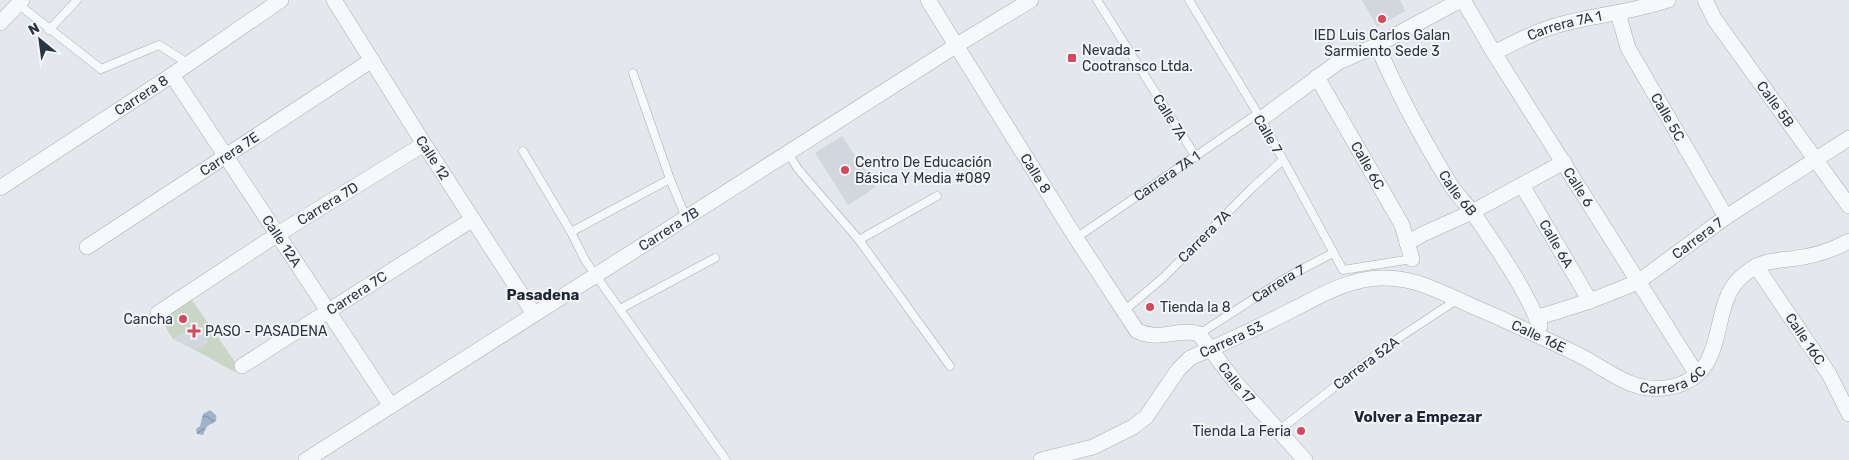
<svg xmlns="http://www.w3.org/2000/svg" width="1849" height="460" font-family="Rubik,sans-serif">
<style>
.built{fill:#d2d6de}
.green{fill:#c9d6c5}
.water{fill:url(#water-waves)}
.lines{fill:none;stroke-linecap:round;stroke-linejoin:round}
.lane-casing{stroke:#a9aeb7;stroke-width:9}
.street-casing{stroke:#a9aeb7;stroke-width:16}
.lane{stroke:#f7f8fa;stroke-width:8}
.street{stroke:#f7f8fa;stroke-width:15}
.poi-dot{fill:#d1495b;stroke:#f4f6f9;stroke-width:2}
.labels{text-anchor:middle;stroke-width:4;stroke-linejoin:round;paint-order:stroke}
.street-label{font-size:14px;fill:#2b3445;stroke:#f4f6f9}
.poi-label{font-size:14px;fill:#2b3445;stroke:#f4f6f9;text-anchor:start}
.neighbourhood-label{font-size:15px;font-weight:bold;fill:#1d2536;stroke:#f4f6f9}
</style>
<defs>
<pattern id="water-waves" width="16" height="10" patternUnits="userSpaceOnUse" patternTransform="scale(1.25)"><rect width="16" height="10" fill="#9fb4cc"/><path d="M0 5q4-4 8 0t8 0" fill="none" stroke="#8293a7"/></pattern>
</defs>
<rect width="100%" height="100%" fill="#e4e7ec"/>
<path class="built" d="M1362 0H1400L1405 11 1377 27Z
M842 136 876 187 848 205 815 153Z
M197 324 210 342 195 350 173 339Z"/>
<path class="green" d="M192 300 240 369 235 372 195 350 209 342 197 324 173 339 161 320Z"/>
<path class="water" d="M210 410 216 415C218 425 210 422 206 428 205 430 204 433 203 435L197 434 196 429 200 426 203 414Z"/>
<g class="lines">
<g class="lane-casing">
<g id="lane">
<path d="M1097 0 1196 157"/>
<path d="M1189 0 1261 119 1343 270 1412 259"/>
<path d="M18 4 101 69 159 45 189 64"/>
<path d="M49 30 77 0"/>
<path d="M633 73 670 179 686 218"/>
<path d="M523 151 571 232 585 260 726 460"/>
<path d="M788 153 798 169 859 240 950 366"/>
<path d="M571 232 670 179"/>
<path id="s1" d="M1076 238 1257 114"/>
<path d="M859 240 937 196"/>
<path d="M620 309 715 258"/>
<path d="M1124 311 1165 276 1253 187 1283 160"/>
<path id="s2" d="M1199 334 1289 276 1333 253"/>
<path d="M1278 431 1391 343 1458 299"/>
</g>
</g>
<g class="street-casing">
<g id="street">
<path id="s3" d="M334 0 424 144 534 314"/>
<path id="s4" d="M928 0 1076 238 1137 331C1160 342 1179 327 1199 334L1236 383 1305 460"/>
<path id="s5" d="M1463 0 1494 53 1696 373"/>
<path id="s6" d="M1705 0 1715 20 1849 206"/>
<path id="s7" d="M1618 13 1628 48 1726 217"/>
<path d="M0 23 22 0"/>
<path id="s8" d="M1377 45C1398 94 1424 142 1452 187 1459 197 1467 205 1474 214 1498 250 1524 286 1540 326"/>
<path id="s9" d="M1494 53C1517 41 1540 29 1566 23 1601 14 1633 12 1668 0"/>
<path id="s10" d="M172 75 391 406"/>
<path id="s11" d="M1317 77 1402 225 1412 259"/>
<path d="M1261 119 1337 63 1377 45 1461 0"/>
<path id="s12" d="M1522 185 1590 301"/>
<path id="s13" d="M0 188 172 75 281 0"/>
<path d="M1407 243 1423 234 1472 212 1564 162"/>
<path id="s14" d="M87 247 372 60"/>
<path id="s15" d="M1756 266 1829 374 1849 414"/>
<path id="s16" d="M158 313 278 234 424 144"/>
<path id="s17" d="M1536 318 1590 301 1638 282 1726 217 1849 138"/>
<path id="s18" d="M242 366 473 219"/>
<path id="s19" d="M306 460 957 45 1031 0"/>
<path id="s20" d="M1041 460 1093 447 1133 427 1146 417 1178 370 1190 358C1224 343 1259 327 1292 310 1320 296 1348 279 1380 278 1410 277 1430 287 1457 299 1471 306 1486 312 1500 318 1527 331 1555 343 1581 356 1611 372 1635 395 1671 387 1731 374 1708 308 1740 278 1757 262 1769 261 1790 259 1810 257 1831 251 1849 241"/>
</g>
</g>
<use href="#lane" class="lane"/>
<use href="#street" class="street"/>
</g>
<g class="poi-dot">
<circle cx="1382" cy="19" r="5"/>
<rect x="1067" y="53" width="10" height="10" rx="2.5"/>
<circle cx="845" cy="170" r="5"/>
<circle cx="1150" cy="307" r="5"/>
<circle cx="183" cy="319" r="5"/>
<path d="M191.5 323.5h5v5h5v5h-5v5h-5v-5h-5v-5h5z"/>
<circle cx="1301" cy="431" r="5"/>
</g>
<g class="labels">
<g class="street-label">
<text dy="5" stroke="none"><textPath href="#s9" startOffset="76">Carrera 7A 1</textPath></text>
<text dy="5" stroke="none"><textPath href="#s13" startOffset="169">Carrera 8</textPath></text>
<text dy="5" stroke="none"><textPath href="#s6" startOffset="126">Calle 5B</textPath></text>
<text transform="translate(1170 117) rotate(58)" y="5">Calle 7A</text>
<text dy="5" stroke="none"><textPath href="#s7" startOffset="116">Calle 5C</textPath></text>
<text transform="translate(1268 134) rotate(60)" y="5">Calle 7</text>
<text dy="5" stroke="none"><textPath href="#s14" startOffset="170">Carrera 7E</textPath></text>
<text dy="5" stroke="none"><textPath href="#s3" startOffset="186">Calle 12</textPath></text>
<text dy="5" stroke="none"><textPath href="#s11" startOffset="102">Calle 6C</textPath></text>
<text dy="5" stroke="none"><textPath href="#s4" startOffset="204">Calle 8</textPath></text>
<text dy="5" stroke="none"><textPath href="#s1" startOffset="110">Carrera 7A 1</textPath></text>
<text dy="5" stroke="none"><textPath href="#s5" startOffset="220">Calle 6</textPath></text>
<text dy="5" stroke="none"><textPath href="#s8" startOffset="169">Calle 6B</textPath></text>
<text dy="5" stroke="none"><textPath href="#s16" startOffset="202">Carrera 7D</textPath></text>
<text dy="5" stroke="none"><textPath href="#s19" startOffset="430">Carrera 7B</textPath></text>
<text transform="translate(1204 236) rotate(-45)" y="5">Carrera 7A</text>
<text dy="5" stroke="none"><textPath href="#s17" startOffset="182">Carrera 7</textPath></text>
<text dy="5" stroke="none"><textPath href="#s10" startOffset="199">Calle 12A</textPath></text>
<text dy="5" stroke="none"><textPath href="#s12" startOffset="68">Calle 6A</textPath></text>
<text dy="5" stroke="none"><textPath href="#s2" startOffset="94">Carrera 7</textPath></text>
<text dy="5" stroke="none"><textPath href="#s18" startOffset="136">Carrera 7C</textPath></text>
<text dy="5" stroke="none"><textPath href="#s20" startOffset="566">Calle 16E</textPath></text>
<text dy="5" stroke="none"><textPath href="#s20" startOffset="234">Carrera 53</textPath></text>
<text dy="5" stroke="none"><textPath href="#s15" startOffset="88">Calle 16C</textPath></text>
<text transform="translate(1366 363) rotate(-37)" y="5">Carrera 52A</text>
<text dy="5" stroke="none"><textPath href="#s20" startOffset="714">Carrera 6C</textPath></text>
<text dy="5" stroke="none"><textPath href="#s4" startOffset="516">Calle 17</textPath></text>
</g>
<g class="poi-label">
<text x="1382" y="40" text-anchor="middle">IED Luis Carlos Galan<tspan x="1382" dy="16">Sarmiento Sede 3</tspan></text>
<text x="1082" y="55">Nevada -<tspan x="1082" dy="16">Cootransco Ltda.</tspan></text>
<text x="855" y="167">Centro De Educación<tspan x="855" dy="16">Básica Y Media #089</tspan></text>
<text x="1160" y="312">Tienda la 8</text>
<text x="173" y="324" text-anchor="end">Cancha</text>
<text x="205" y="336">PASO - PASADENA</text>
<text x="1291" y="436" text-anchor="end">Tienda La Feria</text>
</g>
<g class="neighbourhood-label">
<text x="543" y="300">Pasadena</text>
<text x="1418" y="422">Volver a Empezar</text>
</g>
</g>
<g transform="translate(40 40) rotate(331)" stroke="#f4f6f9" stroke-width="4" paint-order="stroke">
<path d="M0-4L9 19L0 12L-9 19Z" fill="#2b3445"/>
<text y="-8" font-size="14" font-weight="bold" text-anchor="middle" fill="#2b3445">N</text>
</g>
</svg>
